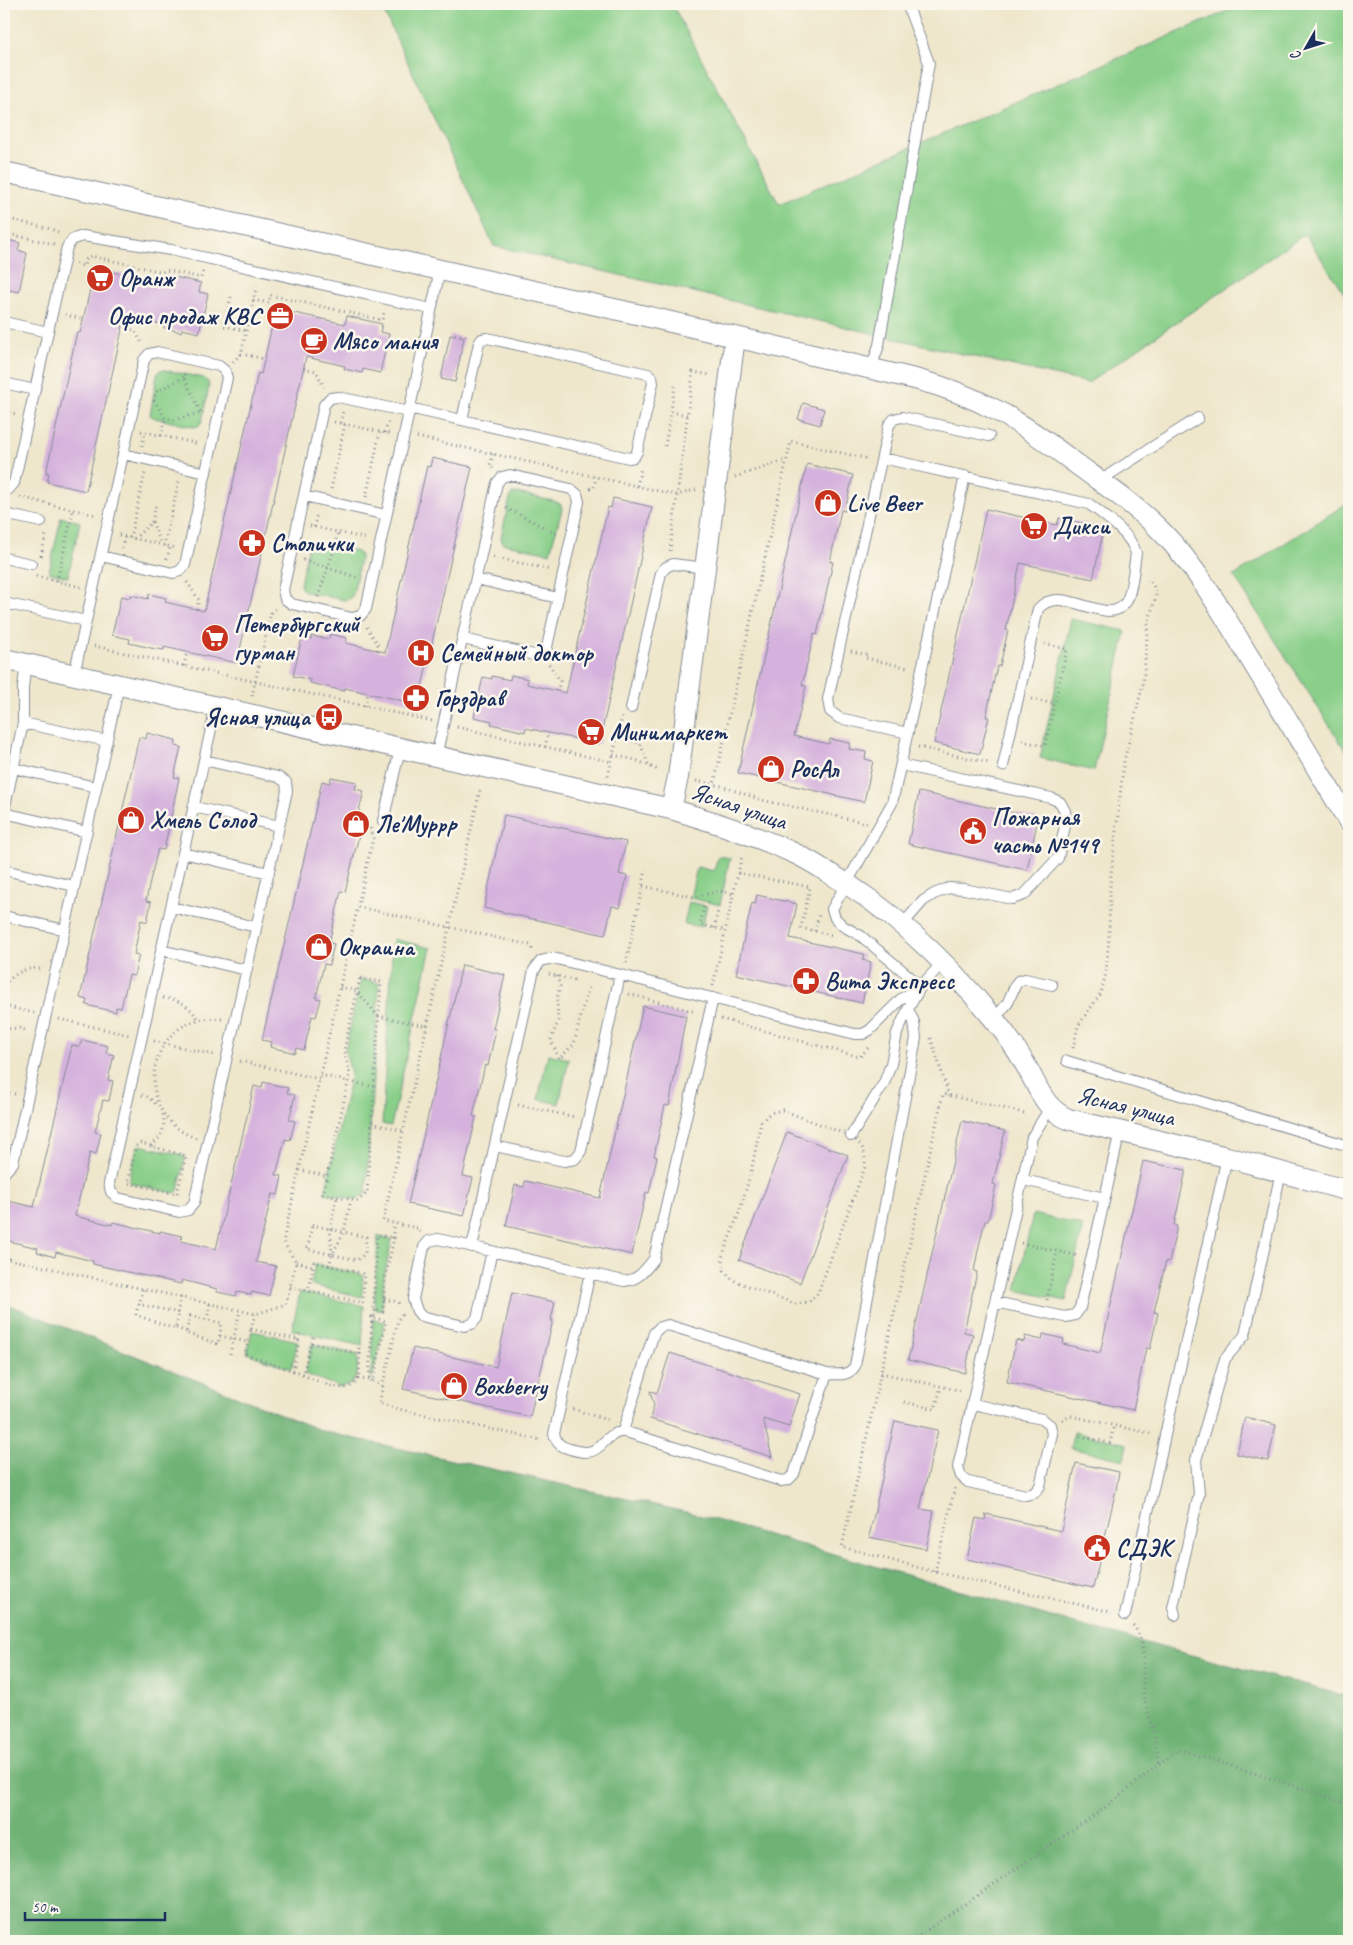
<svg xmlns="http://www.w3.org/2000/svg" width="1353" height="1945" font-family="Caveat,sans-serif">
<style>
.green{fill:#89cf89;stroke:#527f74}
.forest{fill:#6eb275;stroke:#44706a}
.building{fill:#d5b2dd}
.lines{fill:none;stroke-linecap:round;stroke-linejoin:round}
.service-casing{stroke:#858b95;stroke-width:12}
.minor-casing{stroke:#858b95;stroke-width:22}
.path{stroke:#858b95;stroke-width:3;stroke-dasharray:1 4;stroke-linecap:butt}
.service{stroke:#fff;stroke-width:10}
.minor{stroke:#fff;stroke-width:20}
.labels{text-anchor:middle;stroke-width:5;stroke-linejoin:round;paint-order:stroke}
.poi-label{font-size:24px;font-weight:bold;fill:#1b2f5e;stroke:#fbf7ec;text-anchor:start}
.street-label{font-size:24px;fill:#1b2f5e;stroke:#fbf7ec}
</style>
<rect width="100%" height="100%" fill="#fbf7ec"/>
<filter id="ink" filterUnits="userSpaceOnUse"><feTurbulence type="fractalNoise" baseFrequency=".02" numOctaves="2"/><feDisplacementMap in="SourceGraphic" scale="10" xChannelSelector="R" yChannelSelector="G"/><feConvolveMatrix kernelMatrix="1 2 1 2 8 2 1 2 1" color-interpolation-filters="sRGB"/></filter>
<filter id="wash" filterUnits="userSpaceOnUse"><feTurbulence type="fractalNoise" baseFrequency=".0096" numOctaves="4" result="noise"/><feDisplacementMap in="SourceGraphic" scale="20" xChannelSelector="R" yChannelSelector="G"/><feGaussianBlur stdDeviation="1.12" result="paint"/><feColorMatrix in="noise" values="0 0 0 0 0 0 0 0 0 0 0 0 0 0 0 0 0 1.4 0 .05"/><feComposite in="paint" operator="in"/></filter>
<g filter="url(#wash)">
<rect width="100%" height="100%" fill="#efe7cc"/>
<path class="green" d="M359 4H672L779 204 1244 4H1349V301L1305 234 1088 383 494 246 383 10Z
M160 370H165L204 378 208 382 209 387 202 421 199 426 193 427 155 418 150 415 157 375Z
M517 493 557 502 561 505 562 509 550 553 505 544 502 542 501 537 510 498 512 494Z
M1349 502V756L1234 576Z
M61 517 80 522 68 577 49 572Z
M311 543H316L355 551 360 554V559L353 595 349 599 344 600 306 592 301 588 300 584 308 548Z
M1071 619 1126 631 1094 771 1040 758Z
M718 856 730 858 720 905 690 898 697 867 714 871Z
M689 902 707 906 702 927 684 924Z
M393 939 431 948 391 1126 382 1124Z
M361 979 379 983 366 1193 357 1200 325 1193 351 1074 345 1050Z
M548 1054 569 1059 559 1104 538 1099Z
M140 1145 183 1155 185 1159 178 1191 174 1193 131 1183 129 1180 137 1147Z
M1033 1214 1083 1226 1066 1301 1016 1290Z
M378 1236 392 1239 384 1277 382 1310 374 1309Z
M315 1264 363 1275 362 1297 311 1285Z
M300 1292 364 1306 362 1346 292 1330Z
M373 1319 385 1322 372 1378 371 1377Z
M252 1331 298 1341 291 1369 247 1353Z
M312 1344 358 1355 357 1375 351 1384 340 1387 305 1374Z
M1074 1432 1127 1444 1124 1460 1070 1448Z"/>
<path class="forest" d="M4 1303 325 1432 695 1514 1086 1627 1349 1697V1941H4Z"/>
<g id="blocks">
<path class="building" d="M4 239 20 243 18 250 27 253 19 292 4 289Z
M95 268 165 284 166 275 188 280 201 283 199 292 208 294 199 333 182 329 181 332 164 328V325L125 316 86 491 47 482 49 473H46L77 332 80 333Z
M276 309 345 324 347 316 382 324 380 332 389 334 380 373 363 369 362 373 344 369 345 366 306 357 237 663 164 647V650L151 648 129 643 130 639 112 635 121 596 130 598 131 595 148 599 149 594 166 598 165 602 204 611 258 373 261 374Z
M450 335 464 338 455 382 441 379Z
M803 403 824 409 820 425 798 419Z
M432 458 472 467 418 704 345 688 344 691 331 688 310 683 311 680 293 676 302 637 311 639V636L329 639 330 634 347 638 346 643 385 652 427 466 430 467Z
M807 464 853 475 845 511 841 510 830 562H833L817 635 814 634 802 685 806 686 794 736 829 744 830 739 850 743 849 749 866 752 865 759 873 761 864 802 738 773Z
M613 498 652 507 599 744 526 728 525 732 491 724 492 721 474 717 483 677 492 679V676L510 680 511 675 528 679 527 684 566 693 608 507 611 508Z
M986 509 1057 525 1059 518 1104 528 1093 579 1020 563 1006 630H1008L1000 666H997L986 717H989L980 754 934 743Z
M147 733 176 740 175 746 181 747 174 777 179 778 164 850 158 849 150 881 146 901 151 902 147 922 141 920 134 954 139 955 134 976 129 975 121 1008 116 1007V1012L86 1005 87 1000 80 998 139 737 146 739Z
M331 777 357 782 355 789 364 791 357 818 363 819 345 892 341 891 329 943 334 944 329 965 324 964 316 998 321 999 316 1017 312 1016 304 1050 296 1048 295 1053 270 1047 271 1042 262 1040 322 781 330 783Z
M919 792 1038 818 1027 870 908 844Z
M504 815 626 842 619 874 627 876 620 908 612 906 605 935 484 908Z
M757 895 797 904 790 938 864 954 862 960 871 962 862 1003 736 974 752 903 755 904Z
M462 965 505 975 493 1029H496L488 1066 485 1065 478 1095 473 1116 476 1117 463 1176 473 1178 464 1216 408 1204Z
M643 1006 686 1016 669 1106 665 1105 654 1156 657 1157 649 1193 646 1192 632 1255 506 1226 515 1185 524 1187 525 1181 600 1198Z
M82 1040 108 1046 106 1053 114 1055 108 1080 113 1081 109 1101 103 1100 95 1132 101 1133 96 1154 90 1152 75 1216 112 1225 113 1222 160 1233V1231L182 1236 181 1241 216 1249 254 1086 262 1088 263 1082 288 1088 287 1093 295 1095 289 1120 295 1121 290 1140 285 1139 276 1175 282 1176 278 1195 272 1194 256 1262 276 1266 269 1296 252 1292 251 1295 237 1292 236 1296 217 1292V1289L182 1280 181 1284 110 1268 93 1264V1261L56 1252 55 1257 37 1252 38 1248 4 1240V1200L34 1207 72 1045 80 1047Z
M962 1121 1005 1131 993 1184 996 1185 988 1221H985L978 1250 974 1271 977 1272 964 1332 973 1334 965 1373 908 1360Z
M787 1132 848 1155 800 1283 739 1260Z
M1143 1161 1186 1170 1174 1225 1177 1226 1169 1262 1166 1261 1154 1312 1158 1313 1150 1349 1146 1348 1133 1410 1007 1382 1016 1340 1024 1342 1025 1336 1042 1340 1043 1334 1064 1339 1063 1344 1100 1353Z
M512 1293 555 1302 551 1320H553L530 1417 403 1389 413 1348 496 1367Z
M670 1353 800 1394 789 1427 763 1419 772 1457 650 1419 654 1405 650 1391 657 1393Z
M1245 1417 1276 1425 1268 1461 1237 1454Z
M895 1421 938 1430 920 1509 934 1511 926 1549 869 1537Z
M1076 1463 1119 1472 1116 1490 1093 1588 967 1559 976 1518 985 1520 986 1514 1061 1531Z"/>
</g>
</g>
<g filter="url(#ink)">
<use href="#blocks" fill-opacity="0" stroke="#858b95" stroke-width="1"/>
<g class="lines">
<g class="service-casing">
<path id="service" d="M4 322 48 332
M871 369 879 345 929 63 907 4
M4 383 35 390
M409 408 629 458 634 457 637 452 653 383 652 377 648 374 487 338 482 339 479 343 462 420
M409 412 338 397 330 398 324 405 283 590 285 599 292 604 352 618 360 616 366 609C391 496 415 383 440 270
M123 454 206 473
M882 458 1089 504C1106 517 1130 533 1136 553 1134 566 1132 593 1126 602 1109 630 1061 581 1038 609L1003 766
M1099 481 1198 418
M4 491 9 489 14 483 67 247 73 239 83 236 171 250 431 309
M304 496 386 515
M4 514 41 522
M4 558 31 564
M476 579 558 598
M4 603 86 621
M74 675 144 360 149 354 157 352 219 366 225 371 227 378 185 565 180 571 173 573 101 556
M631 708 661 573 666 567 673 564 705 568
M23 723 107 741
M908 733 839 718 830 711 828 699 889 425 894 419 902 417 989 436
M436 757 497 483 502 477 510 475 571 489 577 494 579 502 547 647 542 653 534 655 463 639
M204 760 278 777 286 782 287 791 194 1203 188 1210 179 1212 118 1198 111 1192 109 1183 216 707
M901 765 1051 798 1060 802 1065 811 1066 821 1058 858 1024 895 1012 899 964 889 949 888 934 894 923 901 903 924
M13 768 96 787
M194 807 279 826
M4 811 23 723V687L26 664
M4 813 87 832
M383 821 400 749
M183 853 269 873
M4 870 74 886
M171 907 256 927
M4 916 65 930
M161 950 247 970
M994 1019 1007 1004 1015 986 1018 981 1025 979 1052 985
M1067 1061 1349 1146
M851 1136 884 1083 891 1064 897 1033 908 1009
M495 1146 564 1161 575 1159 581 1151 620 975
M4 1173 13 1163 119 685
M1023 1180 1105 1198
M472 1247 534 970 541 961 553 958 855 1034H863L870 1030 901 999 921 986 861 936 843 926 835 918 832 909 892 803 965 476
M492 1251 477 1318 472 1324 464 1326 421 1316 417 1311 413 1299 424 1247 429 1241 438 1239 624 1281C639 1280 645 1270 654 1259L713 998
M590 1273 554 1434C557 1444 560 1446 570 1449 604 1460 597 1437 623 1431L781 1481 788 1480 794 1474 827 1374
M995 1302 1065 1317 1075 1315 1080 1308 1120 1131
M973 1404 1042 1419 1050 1425 1052 1434 1040 1486 1034 1493 1026 1495 968 1482 961 1476 958 1467 1032 1137 1050 1108
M623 1431 654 1333 660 1327 668 1325 827 1374C838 1374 848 1377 855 1366L916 1038 914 1022 908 1009 921 986 944 961
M1125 1615 1227 1157
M1175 1615 1173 1607 1199 1494 1196 1460 1225 1359 1245 1335 1281 1172"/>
</g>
<g class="minor-casing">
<path id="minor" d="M4 172 641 315 915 379C978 395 1020 421 1071 460 1102 483 1136 505 1163 533 1199 570 1225 617 1251 660 1284 714 1317 768 1349 822
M4 659 671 809C714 822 755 835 796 854 807 859 818 866 829 873 893 910 945 960 992 1017 1004 1031 1016 1048 1025 1064 1038 1086 1043 1108 1068 1119L1227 1157 1349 1191
M671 809 678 777 735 337"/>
</g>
<path class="path" d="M4 218 51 229 61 233
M4 233 54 244
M76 264 84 266 85 260 91 256 162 272 166 270 201 278 203 271
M231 297 224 326 247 331
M253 300 269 303 270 295 382 320 384 312
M65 315 83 319
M122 328 134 330 142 343
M455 334 467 336
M241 354 265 359
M233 362 241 354 257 284
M304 368 316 371 324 387
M184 377 156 392 154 400 165 418 174 420 201 413 184 377 185 371
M4 411 16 414
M671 412 688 415
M334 422 391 434
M341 423 343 411
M141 431 199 444
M385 433 388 421
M161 436 165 418
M417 437 677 495 698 489
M142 446 145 432
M665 446 675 386
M493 454 490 465 493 468
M735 477 786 460
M637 486 641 468
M331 489 345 424
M590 489 594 488 596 477
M20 497 96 515
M366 497 380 432
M506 508 553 532 559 534
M152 522 161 544
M310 526 368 539
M314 527 317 513
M119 535 176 548
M130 538 145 473
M134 539 152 522 156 504
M164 546 179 480
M122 548 125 537
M670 551 693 372 711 375
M41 556 46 535
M493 557 551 570
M167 559 170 547
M303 560 359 578
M36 576 81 587
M57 581 73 510
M187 582 199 600 196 613
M318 597 334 550 338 532
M367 627 378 645 377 653
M94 646 432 721
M851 651 867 655 866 658 909 668
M549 664 560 681 557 694
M184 666 187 652
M252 696 271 613 275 609
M1031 699 1055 704
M365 706 368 693
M457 727 612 762
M617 738 640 743 648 764
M1022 741 1045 746 1067 649 1045 644
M545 747 548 733
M918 747 990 763
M613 755 636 760 660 771
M608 776 622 717
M696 781 721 786 762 800 867 823
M708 801 714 784 791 441 868 459
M738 873 810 887 801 928 831 935
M643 886 693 897 720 891 733 894
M358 907 530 945 533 950
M704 907 700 925 725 930
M714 928 718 911
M815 931 819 915
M626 963 646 870
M549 974 577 981
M557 976 560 986 557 999 558 1021 551 1040 559 1059 574 1044 583 1007 590 984
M360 978 381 982 367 1193 358 1201 323 1194 350 1074 344 1050Z
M4 985C14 974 27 965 43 970
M713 986 742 855
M340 987 357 991 378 1016 427 1026
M629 994 696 1012
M163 998C180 999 190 1007 199 1020
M4 1006 34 1013
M59 1019 129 1035
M721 1019 860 1057 868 1048
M4 1029 19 1028 28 1031
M931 1038 949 1096
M154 1041 214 1055
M1073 1048 1078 1026 1101 993 1106 973 1109 937 1110 884 1124 761 1143 684 1148 624 1157 592 1151 582 1147 580
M240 1061 319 1079
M320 1075 374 1087
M4 1093 15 1094
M142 1095 148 1097 157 1105
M518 1105 575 1117
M782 1110 851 1136C863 1145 866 1152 865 1167L818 1293 809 1302 795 1304 733 1280 724 1270 722 1257 740 1210 751 1172 761 1122 770 1113Z
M1024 1113 943 1094 842 1547 935 1572 1112 1612
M4 1114 6 1117 4 1126
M372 1123 404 1131
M196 1138C126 1114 149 1009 222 1019
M140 1143 186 1156 177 1194 128 1183 136 1146Z
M151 1146C161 1138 166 1128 163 1114
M299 1170 327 1176
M312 1225 366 1237 365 1254 357 1260 307 1249Z
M420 1232 417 1228 383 1221 480 790
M392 1238 395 1223
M1021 1243 1079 1256
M332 1254 330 1229 337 1197
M4 1258 256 1314 286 1304 296 1262 283 1242 373 838 370 828
M296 1262 313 1266
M329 1266 332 1255 344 1232 351 1200
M290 1287 363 1303 364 1274 314 1262 308 1291
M384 1299 398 1302 399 1304
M1047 1300 1057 1251
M138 1304 179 1313 175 1329 136 1315Z
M139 1305 143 1289
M177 1313 181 1297
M4 1314 10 1316
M402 1314 398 1320 379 1403 398 1409 541 1440
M190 1316 222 1323 218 1344 186 1333Z
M374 1318 386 1321 373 1381 369 1380 372 1317 374 1318 375 1310H373L377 1235 394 1238 385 1278 383 1312 375 1310
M207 1320 210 1304
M176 1328 187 1332
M251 1329 299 1340 293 1371 245 1354Z
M251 1329 255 1314
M220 1336 247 1342
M298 1340 300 1333
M311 1343 360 1354C359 1361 360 1371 358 1378 350 1399 317 1380 303 1375Z
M312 1343 313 1336
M230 1354 240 1311
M359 1354V1346
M293 1370 304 1374
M881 1373 962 1391
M358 1379 369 1380
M373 1381 383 1387
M904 1402 935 1409 941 1387
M573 1409 610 1421
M1062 1420 1071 1416 1153 1434
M1080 1436 1110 1443 1114 1425
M935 1572 955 1487
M1133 1625C1149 1645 1141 1672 1144 1696 1146 1708 1151 1720 1154 1733 1156 1743 1158 1753 1159 1764
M911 1941 1103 1809 1178 1749 1310 1791 1349 1805"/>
<use href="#service" class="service"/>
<use href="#minor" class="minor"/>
</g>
</g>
<defs>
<g id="supermarket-disc" transform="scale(1.4375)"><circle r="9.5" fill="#c8321e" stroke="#fbf7ec"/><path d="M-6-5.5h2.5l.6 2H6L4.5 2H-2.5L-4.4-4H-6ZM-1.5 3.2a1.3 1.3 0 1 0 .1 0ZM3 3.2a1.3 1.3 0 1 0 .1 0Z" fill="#fff"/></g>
<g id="office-disc" transform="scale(1.4375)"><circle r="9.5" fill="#c8321e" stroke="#fbf7ec"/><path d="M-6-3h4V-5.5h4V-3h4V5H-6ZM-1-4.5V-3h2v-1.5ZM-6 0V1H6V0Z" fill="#fff"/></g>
<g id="cafe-disc" transform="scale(1.4375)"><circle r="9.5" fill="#c8321e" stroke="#fbf7ec"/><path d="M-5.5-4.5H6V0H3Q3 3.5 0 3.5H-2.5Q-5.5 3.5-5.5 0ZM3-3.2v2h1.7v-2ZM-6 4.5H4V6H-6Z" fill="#fff"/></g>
<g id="shop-disc" transform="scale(1.4375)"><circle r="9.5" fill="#c8321e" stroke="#fbf7ec"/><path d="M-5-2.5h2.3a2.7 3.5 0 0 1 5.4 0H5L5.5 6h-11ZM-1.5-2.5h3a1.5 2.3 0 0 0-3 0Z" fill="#fff"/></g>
<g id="pharmacy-disc" transform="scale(1.4375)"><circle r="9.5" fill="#c8321e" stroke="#fbf7ec"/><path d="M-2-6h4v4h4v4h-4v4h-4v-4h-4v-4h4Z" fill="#fff"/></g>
<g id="hospital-disc" transform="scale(1.4375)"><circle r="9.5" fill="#c8321e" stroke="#fbf7ec"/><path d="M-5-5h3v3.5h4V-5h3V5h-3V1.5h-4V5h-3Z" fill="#fff"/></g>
<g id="bus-disc" transform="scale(1.4375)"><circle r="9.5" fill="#c8321e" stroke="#fbf7ec"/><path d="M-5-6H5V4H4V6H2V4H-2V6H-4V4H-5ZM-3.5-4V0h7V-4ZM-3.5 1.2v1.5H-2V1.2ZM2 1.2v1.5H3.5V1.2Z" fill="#fff"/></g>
<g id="civic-disc" transform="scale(1.4375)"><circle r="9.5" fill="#c8321e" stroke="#fbf7ec"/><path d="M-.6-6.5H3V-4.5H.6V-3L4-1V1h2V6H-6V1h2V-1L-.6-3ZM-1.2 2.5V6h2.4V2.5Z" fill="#fff"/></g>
</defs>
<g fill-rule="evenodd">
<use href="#supermarket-disc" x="100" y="278"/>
<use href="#office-disc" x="280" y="316"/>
<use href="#cafe-disc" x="314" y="341"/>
<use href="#shop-disc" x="828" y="503"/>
<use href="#supermarket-disc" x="1034" y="526"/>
<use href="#pharmacy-disc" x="252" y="543"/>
<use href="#supermarket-disc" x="215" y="638"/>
<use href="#hospital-disc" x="421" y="653"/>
<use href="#pharmacy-disc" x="416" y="698"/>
<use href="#bus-disc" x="329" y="717"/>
<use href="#supermarket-disc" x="591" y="732"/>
<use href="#shop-disc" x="771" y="769"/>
<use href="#shop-disc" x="131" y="820"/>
<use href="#shop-disc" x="356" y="824"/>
<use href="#civic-disc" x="973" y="831"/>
<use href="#shop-disc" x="319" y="947"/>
<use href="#pharmacy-disc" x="806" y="981"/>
<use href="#shop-disc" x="454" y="1386"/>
<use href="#civic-disc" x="1097" y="1548"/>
</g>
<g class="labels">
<g class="poi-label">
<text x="119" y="286">Оранж</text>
<text x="261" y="324" text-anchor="end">Офис продаж КВС</text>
<text x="333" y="349">Мясо мания</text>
<text x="847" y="511">Live Beer</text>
<text x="1053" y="534">Дикси</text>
<text x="271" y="551">Столички</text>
<text x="234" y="632">Петербургский<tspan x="234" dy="28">гурман</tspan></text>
<text x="440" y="661">Семейный доктор</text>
<text x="435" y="706">Горздрав</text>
<text x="310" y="725" text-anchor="end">Ясная улица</text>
<text x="610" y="740">Минимаркет</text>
<text x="790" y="777">РосАл</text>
<text x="992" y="825">Пожарная<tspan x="992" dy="28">чаcть №149</tspan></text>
<text x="150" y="828">Хмель Солод</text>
<text x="375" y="832">Ле'Муррр</text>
<text x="338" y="955">Окраина</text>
<text x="825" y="989">Вита Экспресс</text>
<text x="473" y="1394">Boxberry</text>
<text x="1116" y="1556">СДЭК</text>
</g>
<g class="street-label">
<text transform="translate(739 806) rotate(19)" y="8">Ясная улица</text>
<text transform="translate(1126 1106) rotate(14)" y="8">Ясная улица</text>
</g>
</g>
<rect width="1353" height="1945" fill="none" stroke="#fbf7ec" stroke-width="20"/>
<g transform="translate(1306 48) rotate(231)" stroke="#fbf7ec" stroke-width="4" paint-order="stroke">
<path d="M0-4L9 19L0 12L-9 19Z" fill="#1b2f5e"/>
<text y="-8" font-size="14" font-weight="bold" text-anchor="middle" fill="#1b2f5e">С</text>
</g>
<path d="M25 1912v8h140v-8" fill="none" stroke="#1b2f5e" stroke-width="2.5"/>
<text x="32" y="1912" font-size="15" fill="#1b2f5e" stroke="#fbf7ec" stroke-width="4" paint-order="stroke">50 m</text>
</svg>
